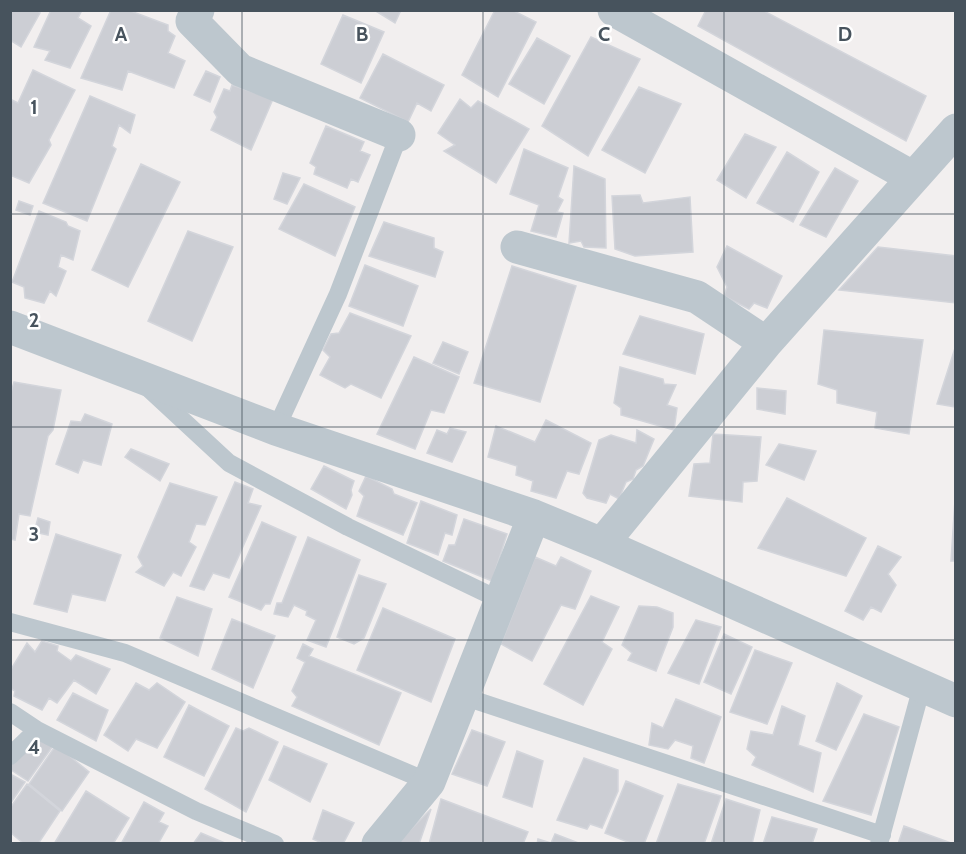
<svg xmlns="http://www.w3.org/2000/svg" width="966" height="854" font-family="Cabin,sans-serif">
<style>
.building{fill:#ccced4;stroke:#d3d5db;stroke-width:1.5}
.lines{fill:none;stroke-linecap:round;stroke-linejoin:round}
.lane{stroke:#bdc7ce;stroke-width:18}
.street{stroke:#bdc7ce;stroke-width:33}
.grid{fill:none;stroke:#47535d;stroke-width:1.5;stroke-opacity:0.55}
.grid-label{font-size:20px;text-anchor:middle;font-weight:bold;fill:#47535d;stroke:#fff;stroke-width:5;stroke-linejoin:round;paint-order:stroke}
</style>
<rect width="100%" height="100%" fill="#f2efef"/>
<path class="building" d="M10 10H37L40 13 21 47 10 40Z
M51 10H82L78 18 91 26 70 68 45 60 50 51 34 47Z
M111 10H128L168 25V31L175 36 168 53 185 61 174 88 128 71 122 90 81 78Z
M374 10H401L395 23Z
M495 10H512L536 22 498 97 462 75Z
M706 10H762L926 96 906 141 698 26Z
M343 15 384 32 361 83 321 64Z
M591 37 640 59 588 156 542 126Z
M537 38 570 56 544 104 509 84Z
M383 54 444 85 431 111 417 103 408 122 360 98Z
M33 70 75 90 49 140 51 145 29 183 10 175V99L18 103Z
M206 71 220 77 210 102 194 95Z
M232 85 273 99 251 150 211 130 217 117 214 112 224 89 230 91Z
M639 87 681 104 645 173 602 150Z
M90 96 135 115 130 133 119 125 112 146 116 149 87 221 43 203Z
M460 99 471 108 478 101 529 129 496 183 444 151 455 145 438 133Z
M326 126 364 142 360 151 370 155 358 182 351 179 347 188 314 174 316 167 310 163Z
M745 134 776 147 746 198 717 180Z
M524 149 568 168 558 197 563 200 557 212 563 213 556 237 531 231 539 205 510 194Z
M787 152 819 172 793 222 757 203Z
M141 164 180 182 128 287 92 270Z
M574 166 605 179 606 248 584 247 581 241 569 243Z
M835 168 858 181 826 237 800 225Z
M283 173 300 178 287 204 274 199Z
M304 184 355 207 335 256 279 229Z
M640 195 643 203 690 197 693 252 635 256 615 249 612 196Z
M19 201 33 206 30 215 16 210Z
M39 211 66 222 68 226 80 231 73 260 61 255 58 267 66 271 56 296 50 291 44 303 25 298 24 287 12 282Z
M384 222 434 238V248L443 252 435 277 369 256Z
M188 231 233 247 192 341 148 321Z
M727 246 782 276 767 308 754 303 749 309 724 296 727 287 717 267Z
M878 247 956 256V303L839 290Z
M365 265 418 286 403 326 349 306Z
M512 266 576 286 540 402 474 383Z
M350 313 411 336 381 398 351 384 345 388 320 375 330 357 323 350 331 334 339 333Z
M640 316 704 334 695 374 623 354Z
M824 330 923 340 909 434 875 428 877 412 837 403V390L818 384Z
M443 342 468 352 459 374 433 363Z
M956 345V407L937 404Z
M414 357 459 377 444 413 431 410 415 449 377 434Z
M620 367 663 379 664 384 676 385 667 405 677 408 674 430 621 415V408L614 403Z
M14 382 61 390 53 430 48 436 30 516 19 514 15 540 10 539V396Z
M757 388 786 391 785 414 757 409Z
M85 414 112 424 101 465 83 460 78 473 56 464 71 421 81 422Z
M546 420 591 443 579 474 567 471 556 498 531 491 533 481 516 475 517 466 488 457 496 426 535 442Z
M450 428 466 432 452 462 427 453 437 430 447 434Z
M637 430 654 439 643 466 636 470 633 479 626 482 619 499 610 494 606 503 587 498 583 493 599 440 611 435 636 443Z
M713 434 761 437 757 481 743 482 742 502 689 496 694 464 710 463Z
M779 444 816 451 804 480 766 465Z
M131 449 169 464 160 481 125 457Z
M324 466 354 481 351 490 352 495 346 509 311 489Z
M366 476 392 489 394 494 417 503 403 535 357 516 364 496 359 491Z
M235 482 253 489 248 503 261 506 229 578 213 573 204 590 190 586Z
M170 483 217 497 205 525 196 524 189 542 196 547 181 576 173 572 164 586 136 572 143 566 138 557Z
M956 485V561H951Z
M787 498 866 538 846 576 758 548Z
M421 501 457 515 452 535 445 533 438 555 407 543Z
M38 518 50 522 48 535 34 532Z
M464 519 507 534 492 581 443 561 449 545H455Z
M262 522 296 537 270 604H265L261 610 229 597Z
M56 534 121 555 105 601 72 594 67 612 34 604Z
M308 537 360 560 326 647 307 640 316 620 306 615 307 611 294 605 288 617 274 614 277 603H282Z
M878 546 901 557 888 574 896 585 881 612 871 607 863 620 845 611Z
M535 557 556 566 561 557 591 571 575 609 561 605 532 661 501 644Z
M359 575 386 584 364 638 354 644 337 637Z
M591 596 619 607 602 642 612 649 583 705 544 684Z
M177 597 212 609 198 656 160 638Z
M639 606 657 607 673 613V627L656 671 628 660 632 653 622 645Z
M383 608 455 639 431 702 357 670Z
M232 619 275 636 253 688 212 669Z
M696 620 721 627 699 684 668 673Z
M724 634 752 647 731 694 704 682Z
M42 641 58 646 57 651 71 661 76 655 110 669 96 694 74 680 57 703 49 698 42 710 14 696 15 691 10 688V671L27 643 35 652Z
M303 644 313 649 309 656 401 693 379 745 292 706 297 697 292 691 305 662 297 658Z
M755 650 792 663 767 724 730 712Z
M136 683 149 690 157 683 185 702 157 748 136 739 128 751 104 735Z
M837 683 862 696 836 750 816 741Z
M73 693 108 710 96 741 57 720Z
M676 699 721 717 704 763 691 758 693 746 675 740 668 749 649 745 652 723 663 728Z
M189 705 229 726 204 776 164 757Z
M782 706 805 716 798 745 821 753 813 792 752 765 756 757 747 749 751 731 773 735Z
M864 714 899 727 871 815 823 801Z
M236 728 243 731 249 728 278 742 246 812 205 789Z
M472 730 505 742 487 786 452 774Z
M36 732 55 743 28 781 10 769V758Z
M56 745 89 772 62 811 29 784Z
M284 746 327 764 310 802 269 780Z
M517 751 543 761 532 807 503 797Z
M584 758 618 770V791L602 828 590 824 587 829 557 820Z
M10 774 25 782 10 804Z
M626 781 663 796 644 844H633L605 833Z
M27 784 60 811 38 844H24L10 832V808Z
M678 784 721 796 704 844H656Z
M86 791 129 818 113 844H54Z
M441 799 528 832 523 844H429Z
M726 799 760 810 752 844H711Z
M144 802 164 813 159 822 168 826 158 844H121Z
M431 809 419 844H396Z
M323 810 354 823 343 844H324L313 839Z
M772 817 817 829 812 844H763Z
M904 826 951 843 898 844Z
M201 833 225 843V844H193Z
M555 834 581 844H537L538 839 551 843Z"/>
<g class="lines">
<path class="lane" d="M148 388 229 463 348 527 500 600
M276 429 338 294 399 135
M10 622 125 653 429 782
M462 696 882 835
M10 712 37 730
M10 756 37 730 196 811 275 844
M879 844 922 686"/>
<path class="street" d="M198 10 192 21 240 70 399 135
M614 10 912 177
M517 247 697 297 766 343
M10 327 276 429 534 516 602 544 956 701
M602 544 766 343 956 130
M378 844 429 782 534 516"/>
</g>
<path class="grid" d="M242 10V844M483 10V844M724 10V844M10 214H956M10 427H956M10 640H956"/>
<g class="grid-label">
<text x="121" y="41">A</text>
<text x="362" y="41">B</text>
<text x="604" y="41">C</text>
<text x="845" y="41">D</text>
<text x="34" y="114">1</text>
<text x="34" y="327">2</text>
<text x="34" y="541">3</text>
<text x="34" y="754">4</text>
</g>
<rect width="966" height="854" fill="none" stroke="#47535d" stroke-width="24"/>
</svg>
